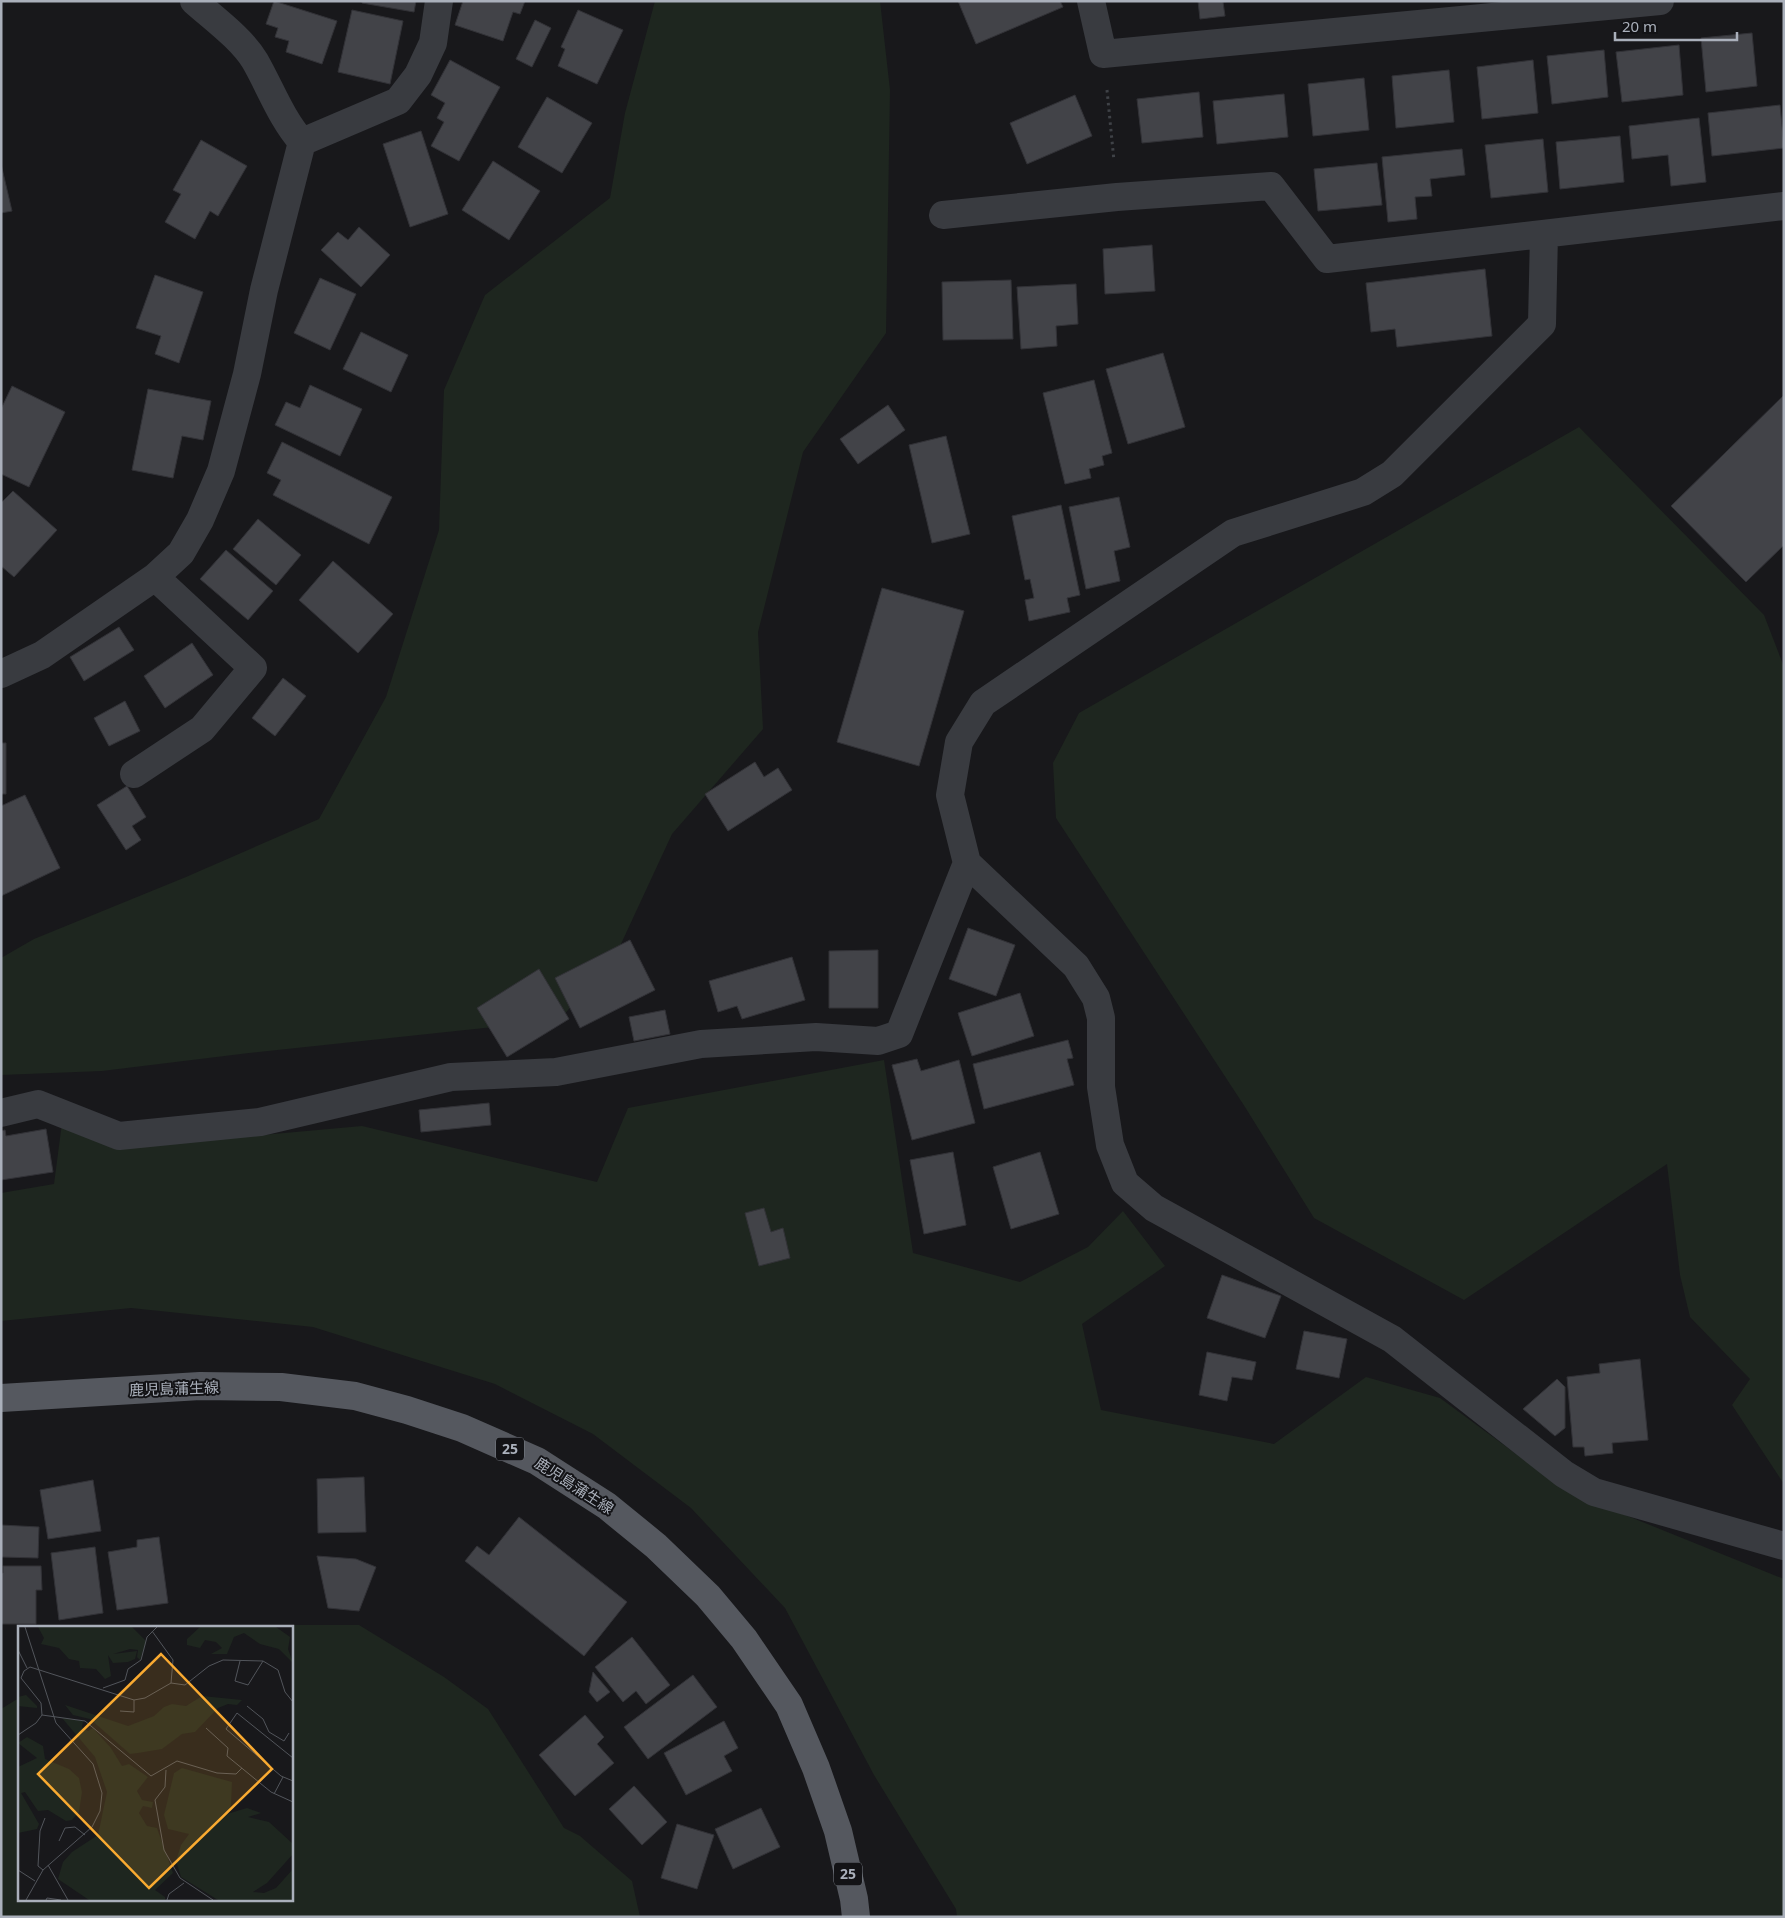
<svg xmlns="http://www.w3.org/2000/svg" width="1785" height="1918" font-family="'Noto Sans','Noto Sans JP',sans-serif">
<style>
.green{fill:#1e261f}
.building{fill:#424348;stroke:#323237}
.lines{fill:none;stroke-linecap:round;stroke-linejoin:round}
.path{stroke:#3f4247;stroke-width:3;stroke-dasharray:2.5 4;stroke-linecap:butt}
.minor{stroke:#393b40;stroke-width:28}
.primary{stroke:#55585f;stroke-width:28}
.labels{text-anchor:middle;stroke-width:4;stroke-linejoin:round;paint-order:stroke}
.shield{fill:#131316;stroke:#7d818a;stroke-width:1}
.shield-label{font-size:14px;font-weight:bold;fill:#aab0bb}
.street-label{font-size:15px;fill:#aab0bb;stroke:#131316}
.inset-road{fill:none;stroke:#52555b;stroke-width:1}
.view{fill:#f9aa31;fill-opacity:0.15;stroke:#f9aa31;stroke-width:2.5}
.inset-edge{fill:none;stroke:#aab0bb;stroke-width:2.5}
</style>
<rect width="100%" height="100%" fill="#18181b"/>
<path class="green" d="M655 1H880L890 90 886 333 803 452 758 632 763 729 672 834 614 959 559 1020 249 1053 102 1071 1 1075V958L34 939 186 877 319 819 386 697 439 530 444 390 485 295 610 198 625 113Z
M1579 427 1764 615 1784 667V1484L1732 1405 1750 1379 1690 1317 1680 1275 1667 1164 1464 1300 1314 1218 1245 1107 1056 818 1053 763 1079 713Z
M884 1060 913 1253 1020 1282 1088 1247 1123 1211 1165 1266 1082 1324 1101 1410 1274 1444 1366 1377 1440 1398 1568 1492 1784 1579V1917H957L956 1909 874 1775 785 1608 691 1508 593 1434 495 1384 313 1327 131 1308 1 1321V1193L54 1184 62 1123 118 1148 362 1126 597 1182 628 1108Z
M205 1625H359L444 1677 488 1709 564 1828 580 1836 632 1881 640 1917H1V1709L19 1698V1899H291V1627H197Z"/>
<path class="building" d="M274 1 337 21 322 64 286 52 289 41 275 37 278 28 266 24Z
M362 1H416L414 12 362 3Z
M463 1H525L520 14 513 12 503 41 455 25Z
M958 1H1060L1063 7 976 44Z
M1198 1H1233L1223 2 1225 16 1200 19Z
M352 10 403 21 390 84 338 72Z
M578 10 623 30 597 84 558 66 565 49 561 47Z
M535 20 551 28 532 67 516 59Z
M1752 33 1757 86 1706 92 1701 38Z
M1679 45 1683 95 1622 102 1616 52Z
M1604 50 1608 97 1552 104 1547 56Z
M450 60 500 87 459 161 431 146 444 122 437 118 445 103 431 95Z
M1533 60 1538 113 1482 119 1477 67Z
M1449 70 1454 122 1396 128 1392 76Z
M1364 78 1369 130 1313 136 1308 84Z
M1199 92 1203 137 1142 143 1137 99Z
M1284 94 1288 137 1217 144 1213 101Z
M1075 95 1092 136 1027 164 1010 123Z
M547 97 592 123 562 173 518 147Z
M1780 105 1784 148 1712 156 1708 113Z
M1699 118 1706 182 1671 186 1668 155 1632 159 1629 126Z
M421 131 448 214 410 227 383 144Z
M1620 136 1624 182 1560 189 1556 142Z
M1543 139 1548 192 1491 198 1485 145Z
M201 140 247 166 218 216 210 211 195 239 165 222 181 194 173 190Z
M1462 149 1465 175 1430 179 1432 196 1415 197 1417 219 1388 222 1382 157Z
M493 161 540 191 509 240 462 210Z
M1377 163 1382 205 1318 211 1314 169Z
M1 164 12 211 1 213Z
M359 227 390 255 361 287 321 250 338 232 348 240Z
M1152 245 1155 291 1105 294 1103 249Z
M1485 269 1492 336 1397 347 1395 329 1371 332 1366 283Z
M155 275 203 292 179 363 155 354 161 336 136 328Z
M320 278 356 294 330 350 294 333Z
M1011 280 1013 339 943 340 942 282Z
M1076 284 1078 324 1056 326 1057 346 1021 349 1017 287Z
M361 332 408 355 391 392 343 369Z
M1163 353 1185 427 1128 444 1106 369Z
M1094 380 1112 453 1102 456 1104 465 1089 469 1091 478 1065 484 1043 393Z
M310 385 362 409 340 456 275 425 286 402 300 408Z
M12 386 65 412 29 487 1 474V409Z
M148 389 211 401 203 440 182 436 173 478 132 470Z
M1784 395V545L1746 582 1671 506Z
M888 405 905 430 858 464 840 439Z
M946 436 970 534 932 543 909 445Z
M282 442 392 497 369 544 273 495 281 480 267 473Z
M13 491 57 530 14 577 1 566V503Z
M1119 497 1130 547 1114 551 1120 581 1086 589 1069 507Z
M1061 505 1080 595 1067 598 1070 612 1029 621 1025 600 1034 598 1030 579 1025 580 1012 516Z
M258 519 301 555 276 585 233 549Z
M226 550 273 591 248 620 200 579Z
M333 561 393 614 358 653 299 600Z
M882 588 964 611 919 766 837 742Z
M119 627 134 650 84 681 70 657Z
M192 643 213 675 165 708 144 676Z
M283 678 306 696 275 736 252 718Z
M125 701 140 731 109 746 94 718Z
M1 743H6V794H1Z
M755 762 764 777 778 768 792 790 728 831 705 794Z
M127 786 146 817 132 826 141 840 126 850 97 805Z
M25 795 60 868 1 896V806Z
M968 928 1015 945 996 996 949 979Z
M630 940 655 990 580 1028 555 978Z
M878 950V1008H829V951Z
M792 957 805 1000 742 1019 737 1006 718 1012 709 981Z
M539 969 569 1019 507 1057 477 1008Z
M1020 993 1034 1036 972 1056 958 1013Z
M665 1010 670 1034 634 1041 629 1017Z
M1068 1040 1073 1058 1067 1059 1074 1085 984 1109 973 1064Z
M917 1059 921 1071 959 1060 975 1123 912 1140 892 1065Z
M489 1103 491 1125 421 1132 419 1110Z
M46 1129 53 1172 1 1180V1131L5 1130 6 1136Z
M953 1152 966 1225 924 1234 910 1160Z
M1040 1152 1059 1214 1011 1229 993 1167Z
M764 1208 771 1232 783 1228 790 1258 759 1266 745 1213Z
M1222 1275 1281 1296 1265 1338 1207 1318Z
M1304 1331 1347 1339 1339 1378 1296 1369Z
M1207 1352 1256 1362 1252 1380 1232 1377 1227 1401 1199 1395Z
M1640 1359 1648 1440 1612 1443 1613 1453 1585 1456 1584 1447H1573L1567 1377 1600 1373 1599 1364Z
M1557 1379 1565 1387V1428L1555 1436 1523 1409Z
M364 1477 366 1532 318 1533 317 1479Z
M93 1480 101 1531 48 1539 40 1490Z
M519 1517 627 1602 584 1656 465 1561 477 1546 489 1555Z
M1 1525 39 1527 38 1558 1 1557Z
M159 1537 168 1603 117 1610 108 1552 137 1547V1540Z
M95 1547 103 1613 59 1620 51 1553Z
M317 1556 356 1559 376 1567 359 1611 328 1608Z
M3 1566H41L42 1590H36V1624H1V1573H3Z
M632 1637 670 1685 646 1704 636 1691 623 1702 595 1667Z
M593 1672 610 1692 597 1702 589 1692Z
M693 1675 717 1707 648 1759 624 1727Z
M585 1715 604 1737 597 1744 614 1763 575 1796 539 1755Z
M724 1721 738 1748 724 1756 732 1771 686 1795 664 1753Z
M634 1786 667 1822 642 1845 609 1809Z
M761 1808 780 1847 733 1869 715 1829Z
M677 1824 714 1835 697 1889 661 1878Z"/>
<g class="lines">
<path class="path" d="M1107 90 1114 161"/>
<path class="minor" d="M194 1C213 18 242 39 255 61 271 89 281 118 302 142
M1091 1 1103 54 1660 1
M302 142 398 101 418 75 433 43 439 1
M943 215 1117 197 1271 186 1327 259 1784 206
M1544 234 1542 324 1392 474 1363 492 1233 533 983 703 959 742 950 795 967 863 1076 966 1096 998 1101 1018V1087L1110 1145 1125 1183 1154 1208 1392 1339 1564 1474 1594 1492 1784 1546
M1 674 42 655 155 577 181 553 200 520 221 471 247 374 264 290 302 142
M134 774 202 729 253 668 155 577
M1 1113 38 1104 119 1136 260 1122 451 1077 556 1072 701 1044 816 1037 878 1041 899 1034 967 863"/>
<path class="primary" d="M1 1398 200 1386 281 1387 355 1396 407 1410 462 1428 537 1461 607 1506 656 1546 708 1596 744 1639 789 1705 816 1768 838 1831 854 1899 856 1917"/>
</g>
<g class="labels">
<g class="shield">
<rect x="496" y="1437.5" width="28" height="23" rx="4"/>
<rect x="834" y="1862.5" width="28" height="23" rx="4"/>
</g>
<g class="shield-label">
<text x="510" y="1454">25</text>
<text x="848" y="1879">25</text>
</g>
<g class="street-label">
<text transform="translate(174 1389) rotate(-2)" y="5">鹿児島蒲生線</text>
<text transform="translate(574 1486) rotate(33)" y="5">鹿児島蒲生線</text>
</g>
</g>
<g transform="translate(18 1626)">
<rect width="275" height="275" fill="#18181b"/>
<path d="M20 1H114L128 15 122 34 119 31 120 24 112 23 95 28 119 25 117 33 110 36 95 37 90 29 93 50 87 53 78 43 62 42 61 35 51 33 41 22 23 18 26 12ZM182 1H258L272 11 270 23 275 37 261 23 242 18 226 7 216 11 209 28H193L204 22 198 16 187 14 182 22 169 19V13ZM8 69 19 80V82L0 80V71ZM184 70 224 74 219 79 210 78 200 82 177 106 164 108 144 123 120 127 112 128 72 93 55 89 47 79 110 100 136 90 146 81 154 78 168 80ZM44 92 65 95 64 101 70 105 75 102 93 122 104 140 111 138 130 151 119 165 124 174 135 176 134 182 125 180 121 187 129 200 139 202 155 247 137 264 147 271V274H71L40 253 45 236 54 226 80 209 89 166 77 131ZM9 111 25 120 27 133 51 143 61 152 64 166 61 186 54 194 48 195 30 184 20 185 7 166 3 167 21 198 19 203 0 207V141L19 132 0 117ZM164 142 214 156 213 180 209 188 229 182 243 187 230 191 251 196 275 218V228L249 257 235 266 246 267 258 262 275 243V274H200L163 251 158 235 163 219 171 208 150 203 146 189 156 147Z" fill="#1e261f"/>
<path class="inset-road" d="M7 1 38 97 75 138 84 167 82 185 74 201 25 244 8 274M0 24 9 42M222 35 217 55 230 59 245 35M153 57 167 59 191 40 205 34 245 35 260 44 267 66 275 76M85 62 107 54 110 43 123 34 129 11 139 1M229 80 245 93 251 106 266 115 271 107M102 85 116 86V74M24 89 67 95 133 150 159 135 199 147 218 148 224 142M188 102 210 122 209 130 253 166 275 176M0 109 18 97 24 89 23 77 3 52 6 45 12 41 116 74 127 72 153 57 155 34 134 5M275 132 219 87 208 103 263 150 275 155M148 144 147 161 137 174 146 224 162 252 195 274M256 168 265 151M41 215 47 202 57 201 67 209M30 239 50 274M0 244 17 255M25 244 20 240 22 205 27 192M28 274 29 272 43 274M149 274 151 268 166 257"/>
<path class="view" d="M143 28 254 143 131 262 20 148Z"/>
<rect width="275" height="275" class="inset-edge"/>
</g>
<rect width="1785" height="1918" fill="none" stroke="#aab0bb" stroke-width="5"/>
<path d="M1615 32v8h122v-8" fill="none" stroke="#aab0bb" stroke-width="2.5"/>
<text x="1622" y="32" font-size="15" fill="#aab0bb" stroke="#131316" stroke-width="4" paint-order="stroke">20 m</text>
</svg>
